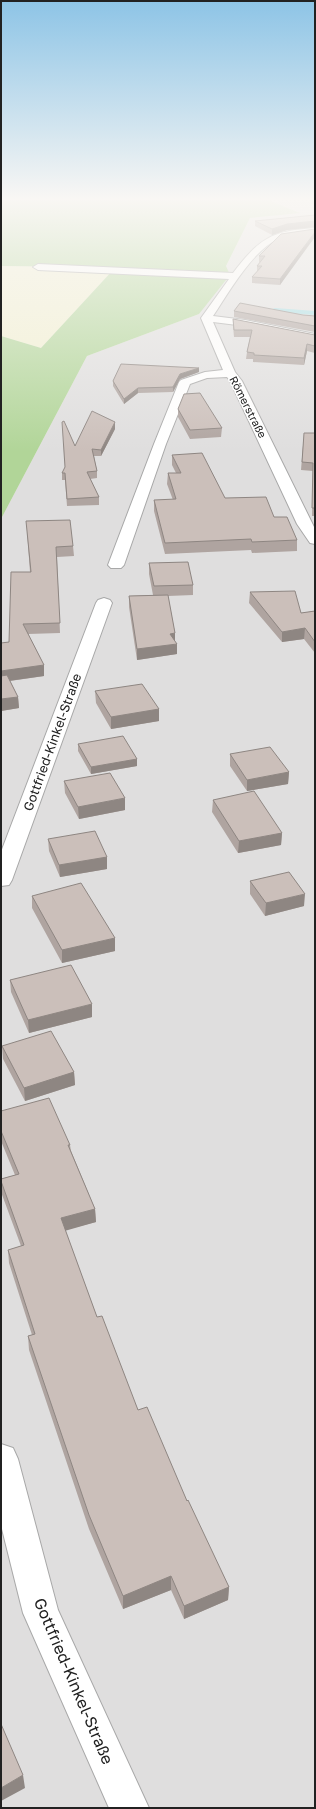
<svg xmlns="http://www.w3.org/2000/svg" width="316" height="1809" font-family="'Golos Text',sans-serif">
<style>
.residential{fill:#dfdede}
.farmland{fill:#f2f0d1}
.forest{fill:#b1d598}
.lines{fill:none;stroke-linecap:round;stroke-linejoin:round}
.stream{stroke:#a4dce3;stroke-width:4}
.minor-casing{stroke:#a8a8a8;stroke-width:2}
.minor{fill:#fff;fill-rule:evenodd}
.wall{fill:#afa4a0}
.shaded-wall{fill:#8e8682}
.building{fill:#cbbfba;stroke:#8e8682}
.labels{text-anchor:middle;stroke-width:3;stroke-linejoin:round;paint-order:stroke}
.far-street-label{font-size:11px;fill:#212121;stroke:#fff}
.street-label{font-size:13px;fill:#212121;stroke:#fff}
.near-street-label{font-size:16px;fill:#212121;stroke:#fff}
</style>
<rect width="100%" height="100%" fill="#f2ede7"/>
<path class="residential" d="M266 199H315V1808H1V519L87 356 199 314 226 266 250 218 299 212Z"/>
<path class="farmland" d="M1 266 98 267 113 270 41 348 1 336Z"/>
<path class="forest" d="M1 199H266L300 213 250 218 226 266 230 275 199 314 87 356 1 519V336L41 348 113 270 98 267 1 266Z"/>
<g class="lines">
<path class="stream" d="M275 310 315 313"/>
<g class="minor-casing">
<path id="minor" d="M315 228V234C303 234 289 234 278 239 252 251 229 292 213 316L245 320 315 334V340L245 326 213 322 235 372 242 381 315 529V544L310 543 297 524 230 381 227 377 207 378 190 384 166 444 124 565 121 568H111L108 565 154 444 179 382 181 380 205 372 223 370 201 318 229 279 38 270 33 267 38 264 233 273C260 238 271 231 315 228Z
M104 598 110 600 112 603 12 880 9 885 1 886V852L96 603 98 600Z
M1 1444 13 1448 18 1459 58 1610 149 1808H109L23 1613 1 1525Z"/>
</g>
<use href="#minor" class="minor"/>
</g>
<path class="wall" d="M312 199H315V205L311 204Z
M315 215V227L287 230 272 235 255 226V221Z
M315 229 280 285 252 283V277L257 272V266L260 262H259V256Z
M234 311 303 315 315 316V332L234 317Z
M233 319 315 335V353L307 351 304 365 253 362V359H246L247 352 250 337H234L233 326Z
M199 372 180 379 173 392 138 393 124 404 113 386V381Z
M178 409 222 428 221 437 190 439 178 417Z
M115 422V429L101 456H94L97 471V478L90 479 99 497V505L67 506 65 480H62V473Z
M304 433H315V516H312L313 471 301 470Z
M172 455 225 498 274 517 297 540V551L252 553 251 550 165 554 154 511V500H173L167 484 168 473H176L172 465Z
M27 531 73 546 74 556 57 557 60 633 28 634 44 665V676L10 681 18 697 19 708 1 711 9 642 30 572Z
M149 563 193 585V595L168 596 175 633V641L177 654 137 660 129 607V596L153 595 149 574Z
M250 592 301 613 315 611V653L304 639 282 642 249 603Z
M95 691 159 709V721L111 729 96 703Z
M78 744 137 759V766L91 774 78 751Z
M230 754 289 772 288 784 247 791 230 766Z
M64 781 125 810 79 819 65 793Z
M213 800 282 833 281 845 238 853 212 812Z
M48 839 107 857V869L60 877 49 851Z
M250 881 304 906 265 916 250 894Z
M32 896 115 951 62 963 32 908Z
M10 980 92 1017 29 1033 11 992Z
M2 1046 74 1072 75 1085 25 1101 3 1059Z
M1 1111 70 1145 71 1151 95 1209 96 1222 65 1230 97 1317 138 1410 187 1501 229 1587 228 1600 184 1619 171 1590 123 1609 89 1529 29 1350 28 1336 32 1335 9 1263 8 1250 21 1246 1 1192V1179L15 1175 1 1141Z"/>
<path class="shaded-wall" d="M315 221V227L287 230 272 235V229L287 224Z
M315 232V237L280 285V279Z
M307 344V351L304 365V358Z
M199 368V372L180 379 173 392V387L180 374Z
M138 388V393L124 404V399Z
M115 422V429L101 456V450Z
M305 628 304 639 282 642V632Z
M175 633V644L170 634Z
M177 644V654L137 660V649Z
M44 665V676L1 682V671Z
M18 697 19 708 1 711V699Z
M159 709V721L111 729V717Z
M137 759V766L91 774V767Z
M289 772 288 784 247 791V780Z
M125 798V810L79 819 78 807Z
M282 833 281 845 238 853 239 841Z
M107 857V869L60 877 59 865Z
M305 894 304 906 265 916 266 903Z
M115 938V951L62 963V950Z
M92 1004V1017L29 1033 28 1020Z
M74 1072 75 1085 25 1101 24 1088Z
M95 1209 96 1222 61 1232V1218Z
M171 1576V1590L123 1609V1596Z
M229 1587 228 1600 184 1619V1606Z
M23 1775 25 1788 1 1801V1788Z"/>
<path class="building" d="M315 215V221L287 224 272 229 255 221Z
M315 229V232L280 279 252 277 262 266H257L265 256H259L281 234Z
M240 303 303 315 315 316V326L234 311Z
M233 319 315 335V346L307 344 304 358 254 355V353L247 352 252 330H234Z
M121 364 199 368 180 374 173 387 138 388 124 399 113 381Z
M200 393 222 428 190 430 178 409 184 394Z
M92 411 115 422 101 450 92 449 97 471 87 472 99 497 67 499 65 473H62L65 467 62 422 64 421 75 446Z
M304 433H315V508H312L313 463 302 462Z
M202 453 225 498 266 497 274 517H287L297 540 252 542 251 539 165 543 154 500 176 499 168 473H181L172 455Z
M70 520 73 546 56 547 60 623 23 624 44 665 1 671V643L9 642 11 572H31L26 521Z
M188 562 193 585 154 586 149 563Z
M295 591 301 613 315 611V642L305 628 282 632 250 592Z
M168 595 175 633 170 634 177 644 137 649 129 596Z
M7 675 18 697 1 699V676Z
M142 684 159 709 111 717 95 691Z
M123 736 137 759 91 767 78 744Z
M270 747 289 772 247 780 230 754Z
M110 773 125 798 78 807 64 781Z
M254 791 282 833 239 841 213 800Z
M95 831 107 857 59 865 48 839Z
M289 872 305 894 266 903 250 881Z
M81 883 115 938 62 950 32 896Z
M71 965 92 1004 28 1020 10 980Z
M51 1031 74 1072 24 1088 2 1046Z
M49 1098 70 1145H68L95 1209 61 1218 97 1317 102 1316 138 1410 147 1407 187 1501 188 1500 229 1587 184 1606 171 1576 123 1596 89 1515 28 1336 35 1334 8 1250 24 1245 1 1181V1179L19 1174 1 1131V1111Z
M1 1724 23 1775 1 1788Z"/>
<linearGradient id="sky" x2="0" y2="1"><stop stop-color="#8dc4e6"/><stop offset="0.44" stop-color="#f9f7f4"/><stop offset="1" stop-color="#f9f7f4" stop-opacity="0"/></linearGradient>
<rect width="316" height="452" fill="url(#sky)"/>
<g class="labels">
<g class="far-street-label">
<text transform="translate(248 407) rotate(63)" y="4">Römerstraße</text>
</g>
<g class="street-label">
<text transform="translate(52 742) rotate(-70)" y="5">Gottfried-Kinkel-Straße</text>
</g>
<g class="near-street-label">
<text transform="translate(74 1681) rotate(67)" y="6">Gottfried-Kinkel-Straße</text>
</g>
</g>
<rect width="316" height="1809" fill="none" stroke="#212121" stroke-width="4"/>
</svg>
